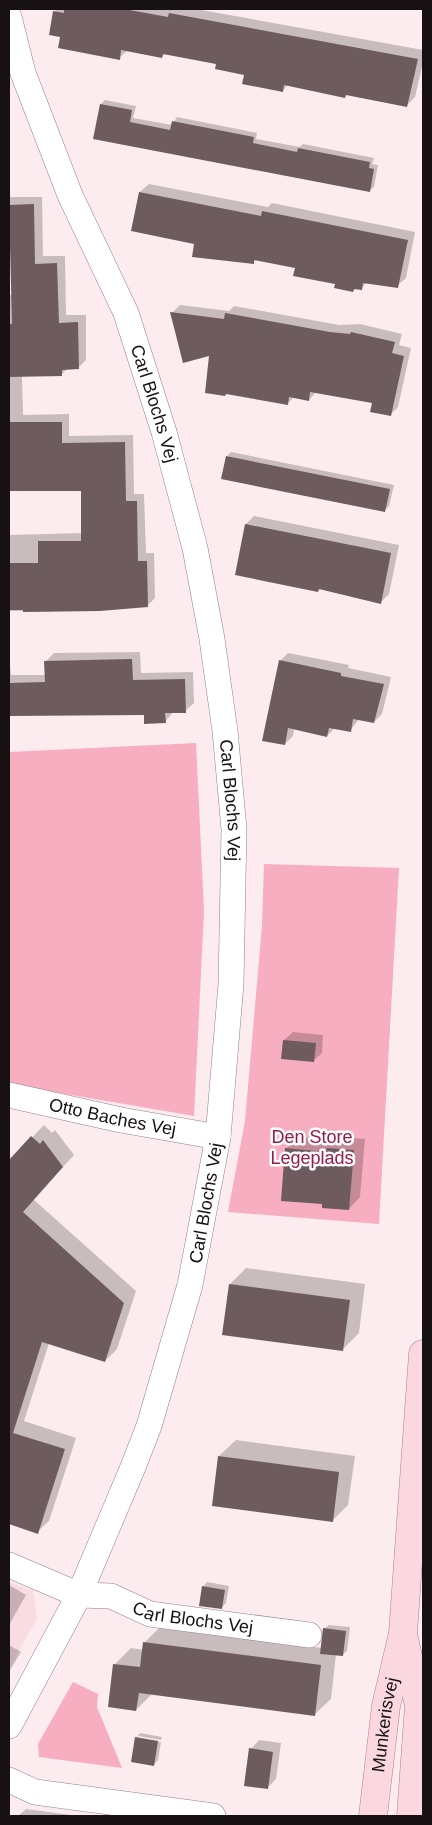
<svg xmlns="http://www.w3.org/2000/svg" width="432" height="1825" font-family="Arial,sans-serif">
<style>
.built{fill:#f9dbe2}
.green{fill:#f7aec0}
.shadow{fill:#0003}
.building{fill:#6d5b5f}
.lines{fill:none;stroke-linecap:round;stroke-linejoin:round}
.minor-casing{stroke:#948185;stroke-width:26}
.major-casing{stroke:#aa818b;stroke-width:29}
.minor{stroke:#fff;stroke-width:25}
.major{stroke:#fbd7e0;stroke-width:28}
.labels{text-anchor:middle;stroke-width:5;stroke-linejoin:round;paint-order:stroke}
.street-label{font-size:18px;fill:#181113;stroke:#fdfdfd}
.park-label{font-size:18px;fill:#951b4b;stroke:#fdfdfd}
</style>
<rect width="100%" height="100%" fill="#fcebef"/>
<path class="built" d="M9 1582 33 1591 37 1618 9 1669Z"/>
<path class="green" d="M196 743 204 911 194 1116 19 1086 9 1082V752Z
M264 864 399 868 379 1224 228 1212 245 1121 262 925Z
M73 1682 98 1694 97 1707 122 1768 39 1757 38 1744Z"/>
<path class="shadow" d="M57 9H196L423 50V62L415 97 407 105 347 94 345 96 288 85 283 90 218 63 165 53 162 57 128 50 119 58 61 36 54 12Z
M105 100 136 106 133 118 172 125 177 117 257 133 256 139 300 147 303 144 374 158 372 164 378 165 374 187 369 191 94 138 101 104Z
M149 184 268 207 272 203 415 232 406 278 397 286 367 282 361 289 356 288 353 291 296 267 257 259 253 263 196 243 140 192Z
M9 197H42L43 256H65L66 315H86V360L78 368H68L61 375 22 376 23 415 69 414V436L133 435 134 494H144L146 553H154L155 598 147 606 100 610 9 611V535L83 533 82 490 9 489V295H13V253L9 254Z
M180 305 229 311 234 306 339 325 360 324 402 334 399 345 411 348 398 407 390 415 373 402 316 392 309 400 294 397 287 404 211 354 172 313Z
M231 452 394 485 389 506 385 510 227 456Z
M254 516 399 545 389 594 381 602 321 588 318 591 237 574 246 524Z
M140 652 141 673 193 672 194 703 185 711 173 712 165 722 146 714 9 715V654L11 675H46L45 662 54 653Z
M288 653 349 665 348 668 391 677 382 714 374 722 359 719 350 731 335 728 327 736 294 728 293 736 285 744 280 661Z
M293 1032 323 1035 322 1053 313 1061 284 1040Z
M44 1125 52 1133 55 1130 74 1155 33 1199 136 1291 117 1349 105 1361 49 1343 24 1421 76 1438 49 1521 37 1532 9 1523V1162Z
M298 1137 336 1140 340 1137 365 1139 360 1197 349 1209 286 1149Z
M246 1268 365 1284 359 1333 343 1349 230 1284Z
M236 1440 355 1456 348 1505 332 1521 213 1505 219 1456Z
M207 1582 229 1586 226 1603 221 1608 203 1587Z
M9 1585 26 1595 9 1625Z
M329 1625 350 1627 347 1651 342 1655 336 1654 331 1699 314 1715 152 1694 136 1710 115 1664 131 1648 144 1650 145 1642 161 1626 322 1648 324 1629Z
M9 1645 21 1652 9 1672Z
M140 1733 162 1737 161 1740 138 1736V1739L161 1742 158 1760 153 1765 136 1738Z
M259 1740 281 1743 276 1779 267 1788 251 1749Z
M26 1809 79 1816H18Z"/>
<path class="building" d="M64 9H124L168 17 169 13 418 59 407 107 346 95 345 98 284 85 283 92 242 84 244 75 215 69 216 64 163 54 162 58 121 50 120 60 58 48 60 37 49 35 53 11 64 13Z
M100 104 132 110 130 122 170 130 172 121 254 137 253 143 297 152 298 148 370 162 369 168 374 169 370 192 93 139Z
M139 192 261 216 262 211 408 240 398 288 363 283 362 290 354 289 353 292 334 288 335 284 293 276 295 268 254 260V264L192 257 194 244 131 231Z
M34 204 35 264 57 263 59 323 78 322 79 369 62 370V376L9 377V324H12L9 205Z
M170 312 224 319 225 313 330 332 350 334 351 332 395 342 392 353 404 356 391 416 370 412 372 403 310 392 309 401 289 397 288 405 226 394 225 396 205 393 209 356 183 363Z
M9 422H62V443L125 442 126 501H137L138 561H147L148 607 100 611 23 612V610H9V563H38V541H81V491H9Z
M226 456 390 489 385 512 221 479Z
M245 524 391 553 381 604 319 589 318 592 235 575Z
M132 659 133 680 185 679 186 713H165L166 723 144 724V715L9 716V683L45 682 44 661Z
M279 660 341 673V676L384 684 374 723 353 719 351 732 329 728 327 737 288 728 285 745 262 741Z
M283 1040 316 1043 314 1062 281 1059Z
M31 1136 40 1144 43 1140 63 1167 23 1212 124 1303 105 1362 42 1342 13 1433 65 1449 38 1534 9 1524V1160Z
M285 1148 326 1152 327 1148 354 1150 349 1210 322 1208V1204L281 1201Z
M229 1284 350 1300 343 1351 222 1335Z
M218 1456 339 1472 333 1522 212 1506Z
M202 1586 225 1590 222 1609 199 1606Z
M323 1628 346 1631 343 1656 320 1654Z
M143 1642 321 1665 315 1716 139 1693 136 1711 108 1707 113 1664 140 1667Z
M135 1737 158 1741 154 1766 131 1762Z
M249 1748 273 1752 268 1789 244 1786Z"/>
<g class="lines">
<g class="minor-casing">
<g id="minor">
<path id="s1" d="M9 17 23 73 70 195 126 313 164 432 195 548 212 639 225 731 234 829 231 984 218 1137 190 1285 149 1426 133 1467 79 1595 9 1726"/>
<path id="s2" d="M9 1095 121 1120 218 1137"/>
<path id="s3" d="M9 1565 79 1595 111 1596 150 1614 309 1635"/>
<path d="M9 1780 35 1792 213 1816"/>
</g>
</g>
<g class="major-casing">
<g id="major">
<path d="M404 1639 419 1705 411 1816"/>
<path id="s4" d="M373 1816 386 1706 403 1633 423 1354"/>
</g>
</g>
<use href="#minor" class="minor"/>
<use href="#major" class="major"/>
</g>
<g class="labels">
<g class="street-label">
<text dy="6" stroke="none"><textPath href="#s1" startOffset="414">Carl Blochs Vej</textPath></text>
<text dy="6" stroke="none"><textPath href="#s1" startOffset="819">Carl Blochs Vej</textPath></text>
<text dy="6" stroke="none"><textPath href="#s2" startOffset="106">Otto Baches Vej</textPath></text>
<text transform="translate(206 1203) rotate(-80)" y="6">Carl Blochs Vej</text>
<text dy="6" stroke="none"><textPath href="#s3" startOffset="194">Carl Blochs Vej</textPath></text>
<text dy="6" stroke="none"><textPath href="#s4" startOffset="92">Munkerisvej</textPath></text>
</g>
<g class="park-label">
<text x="312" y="1143">Den Store<tspan x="312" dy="21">Legeplads</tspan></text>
</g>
</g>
<rect width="432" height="1825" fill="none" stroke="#181113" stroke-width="20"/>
</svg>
